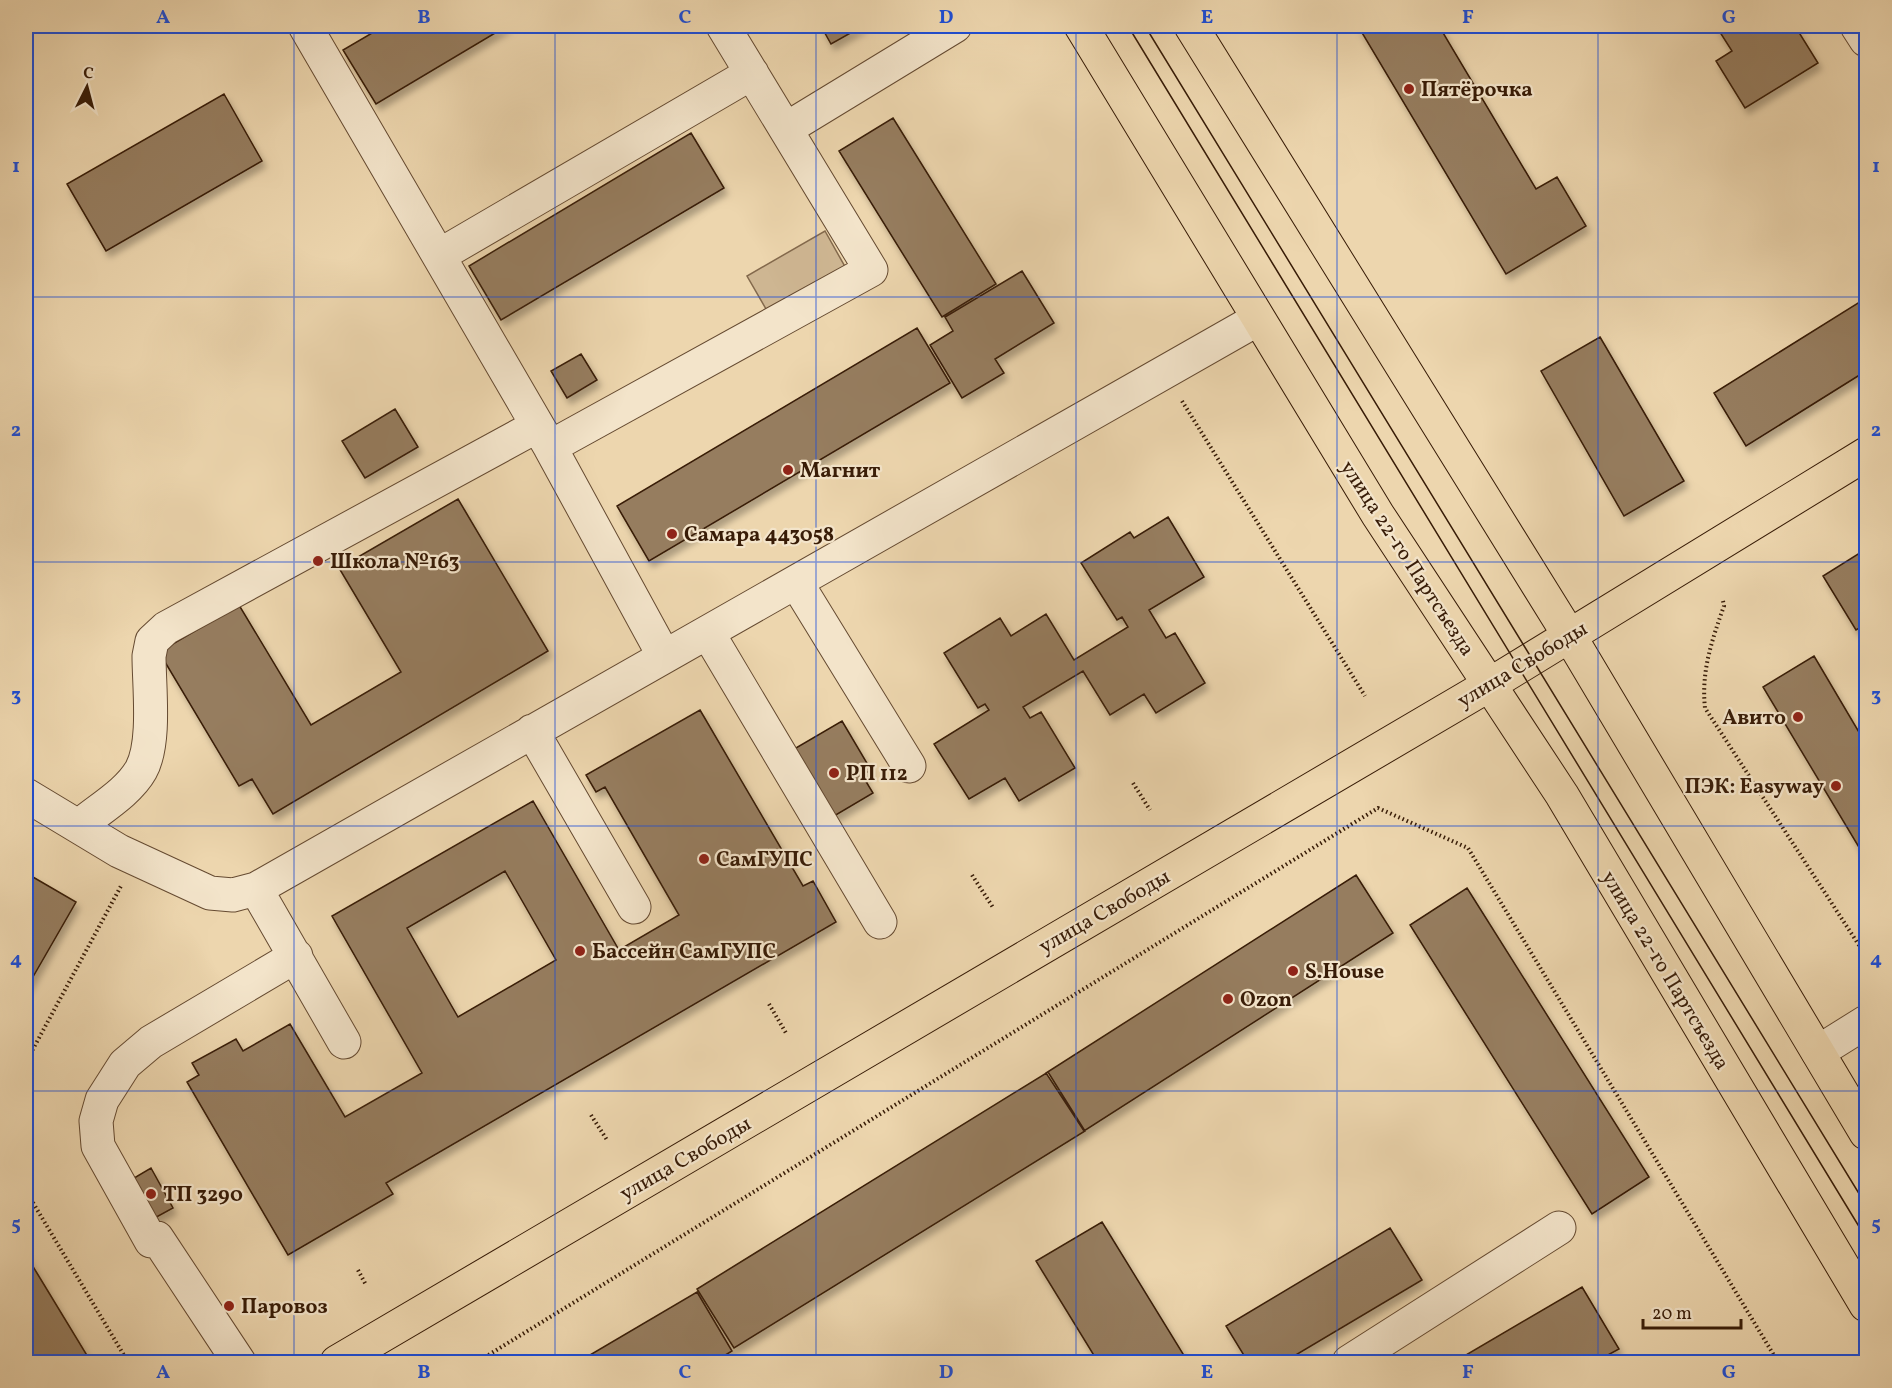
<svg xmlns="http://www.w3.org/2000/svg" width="1892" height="1388" font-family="Vollkorn,serif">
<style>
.green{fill:#ceb692;stroke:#83694c;stroke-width:1.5}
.building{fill:#967d5e;stroke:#381c07;stroke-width:1.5;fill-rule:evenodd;filter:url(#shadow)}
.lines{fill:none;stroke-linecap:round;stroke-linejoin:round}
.minor-casing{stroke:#654a31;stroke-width:35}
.major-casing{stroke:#381c07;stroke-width:35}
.path{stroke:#381c07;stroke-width:4;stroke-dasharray:1.5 3;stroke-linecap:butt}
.minor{stroke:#f3e4ca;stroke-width:33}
.major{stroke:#edd6ae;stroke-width:33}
.tram{stroke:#381c07;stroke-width:1.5}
.grid{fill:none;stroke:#1d4ed8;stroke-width:1.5;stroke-opacity:0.55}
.poi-dot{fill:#8f2418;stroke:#f3e4ca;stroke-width:2}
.labels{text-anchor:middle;stroke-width:4.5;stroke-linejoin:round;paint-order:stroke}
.poi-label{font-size:21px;font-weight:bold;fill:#381c07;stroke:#f3e4ca;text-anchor:start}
.street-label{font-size:21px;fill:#381c07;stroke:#f3e4ca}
.neatline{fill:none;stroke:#1d4ed8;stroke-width:2}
.grid-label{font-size:20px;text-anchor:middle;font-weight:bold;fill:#1d4ed8}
</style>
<defs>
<filter id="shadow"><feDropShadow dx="3.5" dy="6" stdDeviation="3" flood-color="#0004"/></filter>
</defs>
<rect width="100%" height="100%" fill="#edd6ae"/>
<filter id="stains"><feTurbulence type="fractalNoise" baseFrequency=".00333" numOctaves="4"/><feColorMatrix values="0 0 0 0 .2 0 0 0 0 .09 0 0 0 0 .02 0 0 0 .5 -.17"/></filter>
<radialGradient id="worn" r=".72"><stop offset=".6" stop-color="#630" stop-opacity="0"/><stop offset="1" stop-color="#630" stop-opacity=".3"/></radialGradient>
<path class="green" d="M825 231 848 272 770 316 747 276Z"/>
<path class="building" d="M384 26H507L376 104 343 50Z
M821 26H863L831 44Z
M1358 26H1439L1536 189 1557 177 1586 226 1506 274Z
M1716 26H1795L1818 63 1745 108 1716 61 1732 51Z
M224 94 262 161 106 251 67 184Z
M893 118 996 284 942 317 839 151Z
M691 133 724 188 501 320 469 266Z
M1022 271 1054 323 995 359 1004 373 962 398 930 345 953 331 945 317Z
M1866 298V371L1746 446 1714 393Z
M917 328 950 383 649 561 617 506Z
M1600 337 1684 481 1624 516 1541 371Z
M581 354 597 380 567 398 551 371Z
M395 409 418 447 365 478 342 441Z
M458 499 548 651 273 814 252 779 239 786 159 652 239 605 311 725 401 672 339 568Z
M1168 517 1204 577 1149 610 1166 638 1175 633 1205 683 1156 713 1144 694 1110 715 1083 671 1023 707 1030 718 1041 712 1075 768 1019 801 1005 778 969 799 934 744 989 710 985 704 978 708 944 653 1000 618 1011 636 1046 614 1074 660 1128 627 1122 617 1117 620 1081 563 1130 532 1134 538Z
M1866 549V624L1856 630 1823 576Z
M1814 656 1866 744V859L1763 687Z
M700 710 803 886 813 881 836 922 386 1183 393 1194 288 1255 187 1082 199 1075 192 1063 236 1039 243 1051 290 1024 345 1117 422 1073 332 916 533 801 619 950 679 915 605 787 596 792 586 775ZM505 871 556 960 458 1017 407 928Z
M842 721 871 770 862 775 873 793 829 819 789 752Z
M26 873 76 902 26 989Z
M1356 875 1393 933 1084 1131 1046 1073Z
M1467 888 1649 1177 1592 1214 1410 925Z
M1048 1072 1085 1131 734 1348 697 1289Z
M151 1168 173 1208 151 1220 129 1181Z
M1102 1222 1188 1362H1098L1036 1261Z
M1390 1228 1422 1280 1284 1362H1248L1226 1326Z
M26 1255 91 1362H26Z
M1582 1287 1619 1349 1595 1362H1454Z
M697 1292 732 1351 714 1362H578Z"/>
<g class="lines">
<g class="minor-casing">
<path id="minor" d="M305 26 550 447 664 656
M1857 26 1866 40
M786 129 955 26
M440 255 752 73
M550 447 871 270 723 26
M796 582 909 766
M708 633 880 922
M532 731 634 907
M26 795 119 851 210 893 233 895 256 889 1258 319
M79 826C99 809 128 793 141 770 156 743 149 687 149 656L152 641 166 628 537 426
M256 889 344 1042
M1818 1052 1866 1022
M239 1362 157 1238 151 1241 98 1146 96 1121 102 1100 125 1064 151 1042 296 956
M1349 1362 1559 1228"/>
</g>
<g class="major-casing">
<path id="major" d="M1081 26 1378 515 1562 795 1866 1305
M1191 26 1569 635 1866 1133
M337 1362 1489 685 1866 454"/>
</g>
<path class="path" d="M1182 401 1365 696
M1723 601 1724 606C1712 640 1701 671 1705 708L1866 956
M1133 783 1150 810
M972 875 994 909
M769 1004 786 1033
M26 1062 121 886
M591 1115 607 1140
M26 1191 128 1362
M358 1270 366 1285
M477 1362 1378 808 1468 848 1778 1362"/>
<use href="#minor" class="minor"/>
<use href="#major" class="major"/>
<path class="tram" d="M1128 26 1866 1238
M1145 26C1385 419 1627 811 1866 1205"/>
</g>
<path class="grid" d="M294 26V1362M555 26V1362M816 26V1362M1076 26V1362M1337 26V1362M1598 26V1362M26 297H1866M26 562H1866M26 826H1866M26 1091H1866"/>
<g class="poi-dot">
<circle cx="1409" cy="89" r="6"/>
<circle cx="788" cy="470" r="6"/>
<circle cx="672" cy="534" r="6"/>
<circle cx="318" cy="561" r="6"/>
<circle cx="1798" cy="717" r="6"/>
<circle cx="834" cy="773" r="6"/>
<circle cx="1836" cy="786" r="6"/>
<circle cx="704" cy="859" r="6"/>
<circle cx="580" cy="951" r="6"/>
<circle cx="1293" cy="971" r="6"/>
<circle cx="1228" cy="999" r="6"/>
<circle cx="151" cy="1194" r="6"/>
<circle cx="229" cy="1306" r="6"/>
</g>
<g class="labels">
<g class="poi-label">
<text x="1421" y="96">Пятёрочка</text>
<text x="800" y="477">Магнит</text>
<text x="684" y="541">Самара 443058</text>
<text x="330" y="568">Школа №163</text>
<text x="1786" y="724" text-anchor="end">Авито</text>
<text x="846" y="780">РП 112</text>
<text x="1824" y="793" text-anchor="end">ПЭК: Easyway</text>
<text x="716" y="866">СамГУПС</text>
<text x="592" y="958">Бассейн СамГУПС</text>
<text x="1305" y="978">S.House</text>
<text x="1240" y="1006">Ozon</text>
<text x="163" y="1201">ТП 3290</text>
<text x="241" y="1313">Паровоз</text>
</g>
<g class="street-label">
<text transform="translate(1408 558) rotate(57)" y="7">улица 22-го Партсъезда</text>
<text transform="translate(1522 664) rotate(-31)" y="7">улица Свободы</text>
<text transform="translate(1104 911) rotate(-30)" y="7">улица Свободы</text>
<text transform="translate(1666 970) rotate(59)" y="7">улица 22-го Партсъезда</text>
<text transform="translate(685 1158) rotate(-30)" y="7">улица Свободы</text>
</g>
</g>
<rect width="1892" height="1388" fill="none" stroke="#edd6ae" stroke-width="66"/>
<g transform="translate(87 87) rotate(6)" stroke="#f3e4ca" stroke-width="4.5" paint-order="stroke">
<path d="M0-4.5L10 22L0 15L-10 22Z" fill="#381c07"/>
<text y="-9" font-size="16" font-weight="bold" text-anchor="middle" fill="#381c07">С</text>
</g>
<path d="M1643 1319v9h98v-9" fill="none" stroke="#381c07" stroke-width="3"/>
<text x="1652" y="1319" font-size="18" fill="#381c07" stroke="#f3e4ca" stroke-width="4.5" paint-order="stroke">20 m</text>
<rect x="33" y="33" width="1826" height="1322" class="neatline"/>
<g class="grid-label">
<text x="163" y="23">A</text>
<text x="424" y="23">B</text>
<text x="685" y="23">C</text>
<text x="946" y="23">D</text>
<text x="1207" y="23">E</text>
<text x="1468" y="23">F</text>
<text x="1729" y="23">G</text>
<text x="16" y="172">1</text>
<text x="1876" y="172">1</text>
<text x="16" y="436">2</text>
<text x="1876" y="436">2</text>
<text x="16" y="701">3</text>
<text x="1876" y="701">3</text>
<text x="16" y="965">4</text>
<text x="1876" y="965">4</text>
<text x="16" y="1230">5</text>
<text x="1876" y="1230">5</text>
<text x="163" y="1378">A</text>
<text x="424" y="1378">B</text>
<text x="685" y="1378">C</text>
<text x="946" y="1378">D</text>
<text x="1207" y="1378">E</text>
<text x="1468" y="1378">F</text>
<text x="1729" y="1378">G</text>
</g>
<rect width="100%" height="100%" filter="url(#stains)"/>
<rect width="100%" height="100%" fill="url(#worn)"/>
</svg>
